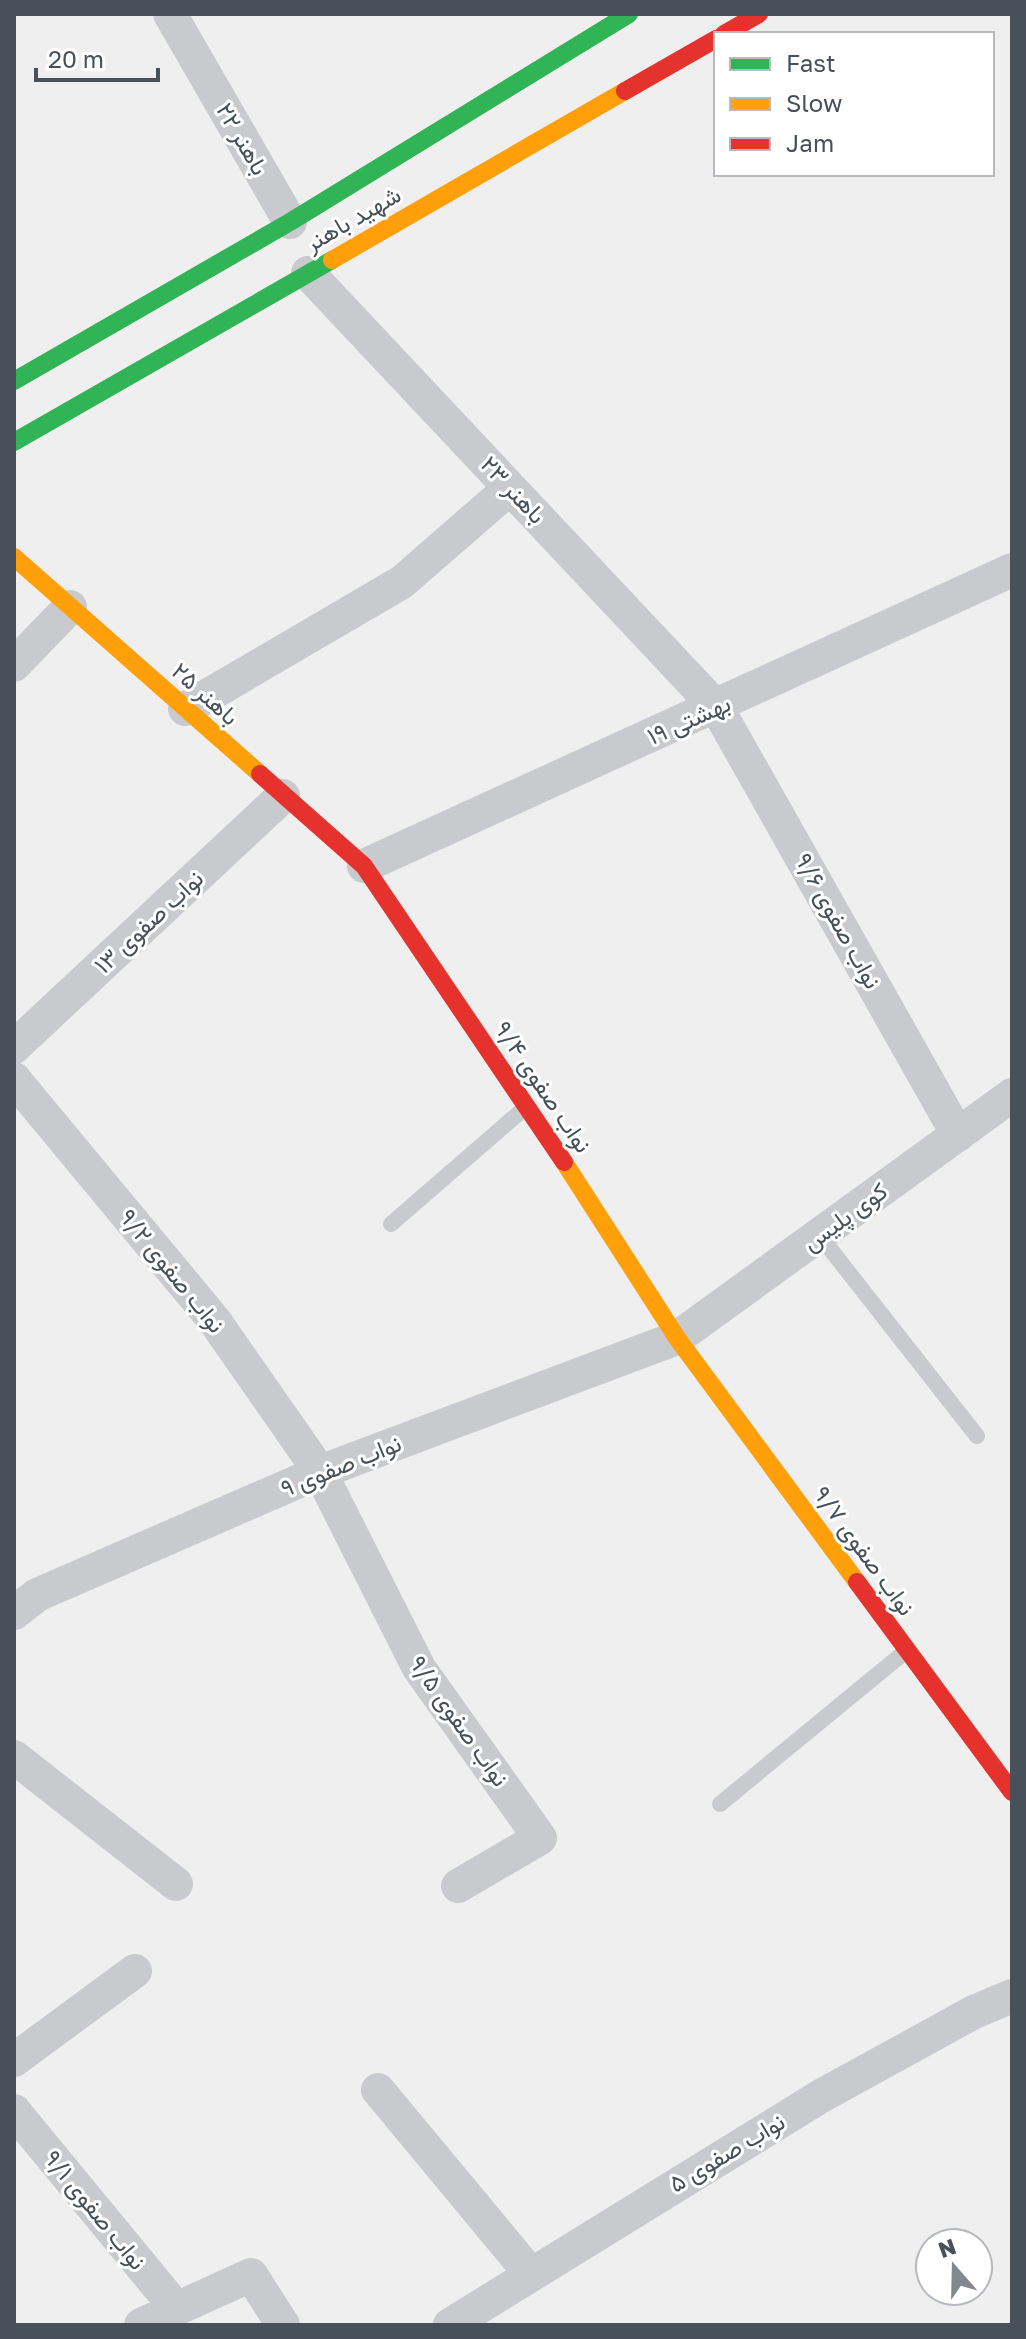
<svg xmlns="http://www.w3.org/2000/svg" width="1026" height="2339" font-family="'Golos Text',Vazirmatn,sans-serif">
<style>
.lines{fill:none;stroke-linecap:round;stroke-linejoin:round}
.lane{stroke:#c9cacd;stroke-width:16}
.street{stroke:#c9cacd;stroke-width:34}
.fast{stroke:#30b455;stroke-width:18}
.slow{stroke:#ff9f0a;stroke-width:18}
.jam{stroke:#e5322d;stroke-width:18}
.labels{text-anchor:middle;stroke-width:6;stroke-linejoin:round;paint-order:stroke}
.street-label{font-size:24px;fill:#485059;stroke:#fff}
</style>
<rect width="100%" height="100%" fill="#efefef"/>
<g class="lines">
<path class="lane" d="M391 1224 527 1106
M820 1236 977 1436
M720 1804 906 1651"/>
<path class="street" d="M170 14 290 222
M308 273 717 708 958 1135
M14 665 70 607
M185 709 402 582 510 488
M364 866 1012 570
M14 1047 283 796
M14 1079 214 1320 320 1472 419 1668 540 1838 458 1886
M14 1613 37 1595 320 1472 677 1338 1012 1095
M14 1757 176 1884
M14 2060 135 1971
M378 2090 530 2273
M14 2111 177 2309
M141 2325 251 2275 283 2325
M450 2325 821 2096 974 2012 1012 1996"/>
<path class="fast" d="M14 381 290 222 629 14
M14 442 332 260"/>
<path class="slow" d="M332 260 625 91
M14 557 260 774
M564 1162 677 1338 857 1582"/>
<path class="jam" d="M724 34 759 14
M625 91 716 39
M260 774 364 866 564 1162
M857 1582 1012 1792"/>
</g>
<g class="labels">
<g class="street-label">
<text transform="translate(242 139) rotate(60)" y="8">باهنر ۲۲</text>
<text transform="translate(353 219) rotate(-30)" y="8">شهید باهنر</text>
<text transform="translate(513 490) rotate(47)" y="8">باهنر ۲۳</text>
<text transform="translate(205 694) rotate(42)" y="8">باهنر ۲۵</text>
<text transform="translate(689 720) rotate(-24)" y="8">بهشتی ۱۹</text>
<text transform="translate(838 921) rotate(61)" y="8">نواب صفوی ۹/۶</text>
<text transform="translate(149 922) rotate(-43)" y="8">نواب صفوی ۱۳</text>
<text transform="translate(543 1087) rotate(56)" y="8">نواب صفوی ۹/۴</text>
<text transform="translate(845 1217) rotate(-36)" y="8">کوی پلیس</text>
<text transform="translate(172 1271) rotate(51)" y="8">نواب صفوی ۹/۲</text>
<text transform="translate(341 1466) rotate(-22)" y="8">نواب صفوی ۹</text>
<text transform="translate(864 1551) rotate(54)" y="8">نواب صفوی ۹/۷</text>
<text transform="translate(459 1721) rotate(55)" y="8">نواب صفوی ۹/۵</text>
<text transform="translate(727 2153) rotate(-31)" y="8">نواب صفوی ۵</text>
<text transform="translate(95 2210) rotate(51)" y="8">نواب صفوی ۹/۱</text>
</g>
</g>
<rect width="1026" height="2339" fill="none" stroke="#485059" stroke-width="32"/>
<rect x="714" y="32" width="280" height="144" fill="#ffffff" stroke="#b6b9bd" stroke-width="2"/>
<rect x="730" y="58" width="40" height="12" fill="#30b455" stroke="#b6b9bd" stroke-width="2"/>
<text x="786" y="72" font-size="24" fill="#485059">Fast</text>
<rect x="730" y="98" width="40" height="12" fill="#ff9f0a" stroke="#b6b9bd" stroke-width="2"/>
<text x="786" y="112" font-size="24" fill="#485059">Slow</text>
<rect x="730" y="138" width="40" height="12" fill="#e5322d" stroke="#b6b9bd" stroke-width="2"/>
<text x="786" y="152" font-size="24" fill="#485059">Jam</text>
<g transform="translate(954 2267) rotate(340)"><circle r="38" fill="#ffffff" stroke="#b6b9bd" stroke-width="2"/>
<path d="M0-6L14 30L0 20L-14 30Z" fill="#82888e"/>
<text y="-12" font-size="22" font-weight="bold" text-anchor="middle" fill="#485059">N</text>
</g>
<path d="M36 68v12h122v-12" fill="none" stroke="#485059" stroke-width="4"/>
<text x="48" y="68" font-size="24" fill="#485059" stroke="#ffffff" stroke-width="6" paint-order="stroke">20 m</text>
</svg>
